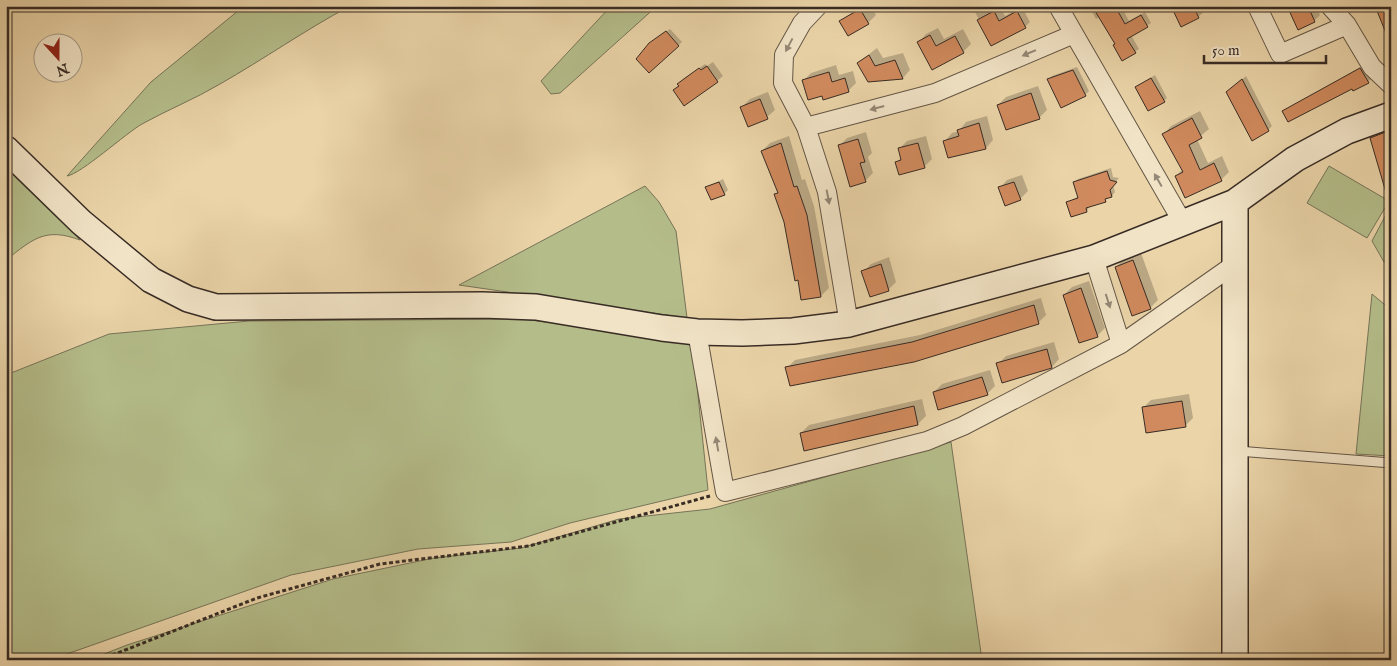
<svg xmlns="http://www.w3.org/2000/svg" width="1397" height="666" font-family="'IM FELL English',serif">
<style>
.green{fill:#b4bd8a;stroke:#767458}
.shadow{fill:#0003}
.building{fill:#d08a5d;stroke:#382c25}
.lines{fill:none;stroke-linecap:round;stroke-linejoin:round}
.lane-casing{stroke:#645646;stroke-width:11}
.street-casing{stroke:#645646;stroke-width:20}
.secondary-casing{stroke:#382c25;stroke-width:28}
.path{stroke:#382c25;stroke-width:3;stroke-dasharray:4 2.5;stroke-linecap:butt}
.lane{stroke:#f1e3c6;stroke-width:9}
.street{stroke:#f1e3c6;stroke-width:18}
.secondary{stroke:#f1e3c6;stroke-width:25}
.oneway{fill:#948876}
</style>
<rect width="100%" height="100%" fill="#ead4a8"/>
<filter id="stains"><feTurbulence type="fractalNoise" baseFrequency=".004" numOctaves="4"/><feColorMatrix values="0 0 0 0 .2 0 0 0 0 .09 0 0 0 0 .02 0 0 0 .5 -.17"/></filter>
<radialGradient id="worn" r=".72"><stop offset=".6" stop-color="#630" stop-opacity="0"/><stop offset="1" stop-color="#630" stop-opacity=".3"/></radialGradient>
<path class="green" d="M244 6H350C305 30 264 59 220 84 195 99 167 110 142 124 126 133 81 174 67 176L151 82Z
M611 6H657L560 93 551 94 541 81Z
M6 164 80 240C45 227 33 239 6 260Z
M1329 166 1389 201 1367 238 1307 203Z
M645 186 659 202 676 231 687 318 459 285Z
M1391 205V261L1384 262 1372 241Z
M1372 294 1391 310V456L1356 454Z
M521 319 692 339 708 490 570 523 511 542 418 549 291 575 50 660H6V375L109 334 249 321Z
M951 442 982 660H89L127 645 333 579 434 558 521 548 619 519 710 509Z"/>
<path class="shadow" d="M861 6H871L876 15 868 23 841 21Z
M972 6H993L995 9 1000 6 1005 16 1022 7 1030 22 1025 27 992 45Z
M1089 6H1121L1129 21 1145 12 1151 23 1131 35 1139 49 1123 59 1100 17 1096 19Z
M1172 6H1204L1206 10 1198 17Z
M1277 6H1285L1279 9Z
M1289 6H1316L1320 15 1314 21Z
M938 28 944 39 963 29 971 44 963 52 919 42 926 34Z
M670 29 682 42 649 72 654 40Z
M877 48 883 58 903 53 910 70 903 78 869 81 858 63Z
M713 62 723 76 717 81 674 90 684 78 705 64 707 66Z
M836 65 839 75 853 71 856 83 848 91 823 94 803 81 811 73Z
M1364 65 1372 78 1368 82 1353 89 1352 87 1284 111Z
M1077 67 1089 91 1085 95 1049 80 1052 76Z
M1155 75 1167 98 1164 101 1136 87Z
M1246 76 1272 126 1268 130 1231 89Z
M1038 86 1047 110 1039 118 998 105 1006 97Z
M768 92 775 110 767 117 749 125 742 107 750 99Z
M1200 111 1209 129 1197 139 1208 163 1222 156 1229 172 1221 180 1176 176 1183 169 1164 134 1171 126Z
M987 116 993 140 986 148 945 141 952 133 959 131 966 122Z
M1391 129V181L1371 138Z
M866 132 872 153 868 157 873 173 865 181 839 146 847 138Z
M789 136 802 180 805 179 814 206 829 288 821 296 802 299 785 222 776 195 779 191 762 151 770 143Z
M926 136 932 159 924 167 897 162 902 157 899 149 907 141Z
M1111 168 1113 177 1119 178 1113 185 1115 192 1112 196 1105 200 1090 205 1087 211 1068 202 1079 196 1075 182 1078 179Z
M1022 175 1028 191 1020 199 1000 188 1007 180Z
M723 179 728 190 724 194 707 187Z
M1141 253 1158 300 1150 308 1116 267 1124 259Z
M889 257 896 282 889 289 870 295 863 272 871 264Z
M1089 281 1105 328 1097 336 1064 295 1072 287Z
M1041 298 1046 315 1038 323 787 368 795 360 920 335Z
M1054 342 1059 359 1052 367 998 364 1006 356Z
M990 370 995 386 987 394 934 392 942 384Z
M1189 394 1193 418 1185 426 1143 408 1151 400Z
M922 399 926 416 918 424 805 450 801 433 809 425Z"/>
<path class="building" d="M1092 6H1115L1125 24 1141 15 1148 27 1127 39 1136 53 1122 61 1113 45 1115 44Z
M1171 6H1193L1199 18 1181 27Z
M1287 6H1308L1315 22 1298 30Z
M1375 6H1391V43H1390Z
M860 9 869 24 848 36 839 21Z
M994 11 999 21 1017 11 1026 28 991 46 977 20Z
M666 31 679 46 649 73 636 59 649 43Z
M930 35 936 46 955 36 964 53 932 70 917 42Z
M869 55 875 66 895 60 903 79 868 82 857 63Z
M707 66 718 82 684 106 673 90 679 86 677 84 699 68 701 70Z
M1360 68 1369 83 1353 91 1352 89 1288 122 1282 111Z
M1073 70 1086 96 1061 108 1047 79Z
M829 72 832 82 845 78 849 92 823 100 822 96 808 100 802 80Z
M1151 78 1165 102 1148 111 1135 87Z
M1242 79 1269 131 1252 141 1226 92Z
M1031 93 1040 119 1006 130 997 105Z
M760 99 768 119 748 127 740 107Z
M1192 118 1202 138 1189 145 1200 170 1214 163 1222 181 1185 198 1175 176 1183 172 1162 134Z
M979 123 986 149 948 158 943 141 959 136 957 130Z
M1391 130V195L1387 196 1370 138Z
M858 139 865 162 860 163 866 182 850 187 838 145Z
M781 143 794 187 797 186 807 215 821 297 801 300 798 280 795 281 784 222 774 194 778 193 761 151Z
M918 143 925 168 899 175 895 162 901 160 898 148Z
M1107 171 1110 180 1117 182 1110 190 1112 197 1105 199 1106 202 1086 208 1087 212 1071 217 1066 202 1078 198 1073 182Z
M719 182 725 195 711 200 705 187Z
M1014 182 1021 200 1005 206 998 187Z
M1133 260 1151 309 1132 316 1115 267Z
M881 264 889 291 870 297 861 271Z
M1081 288 1098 337 1079 343 1063 295Z
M1034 305 1039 324 914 362 790 386 785 367 912 342Z
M1047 349 1052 368 1002 383 996 363Z
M982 377 988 395 938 410 933 392Z
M1182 401 1186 427 1146 433 1142 407Z
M914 406 918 425 804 451 800 433Z"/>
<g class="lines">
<g class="lane-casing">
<path id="lane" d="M1238 451 1391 463"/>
</g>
<g class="street-casing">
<path id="street" d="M818 6 802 23 784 55 783 83 806 127 827 192 849 324
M1058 6 1183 223
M1257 6 1280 54 1347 25 1372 67 1391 85
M1330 6 1347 25
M806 127 935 93 1074 34
M1094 258 1121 344
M697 332 725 492 927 441 963 426 1121 344 1235 264"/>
</g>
<g class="secondary-casing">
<path id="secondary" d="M6 149 81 222 151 280 188 299 216 307 482 305 536 307 662 328 697 332 742 333 793 331 849 324 1094 258 1235 202 1295 159 1347 131 1391 115
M1235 202V660"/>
</g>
<path class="path" d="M100 660 257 598 380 564 529 546 710 496"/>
<use href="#lane" class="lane"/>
<use href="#street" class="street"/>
<use href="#secondary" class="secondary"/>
</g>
<defs><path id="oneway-solid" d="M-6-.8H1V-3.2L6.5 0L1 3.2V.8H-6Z" transform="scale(1.25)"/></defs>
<g class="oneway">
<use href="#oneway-solid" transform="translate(789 45) rotate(118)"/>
<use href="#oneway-solid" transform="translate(1029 53) rotate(157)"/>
<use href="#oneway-solid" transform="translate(877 108) rotate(165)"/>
<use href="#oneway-solid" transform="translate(1158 180) rotate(-120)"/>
<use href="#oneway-solid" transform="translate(828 197) rotate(79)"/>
<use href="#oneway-solid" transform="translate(1108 301) rotate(72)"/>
<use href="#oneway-solid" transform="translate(717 444) rotate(-100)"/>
</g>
<rect width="1397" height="666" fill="none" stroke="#ead4a8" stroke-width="25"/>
<rect x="8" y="8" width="1382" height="651" fill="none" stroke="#382c25" stroke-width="2.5"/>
<rect x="12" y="12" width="1372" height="641" fill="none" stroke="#382c25"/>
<g transform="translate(58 58) rotate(159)"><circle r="24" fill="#f1e3c6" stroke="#a79a86"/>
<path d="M0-4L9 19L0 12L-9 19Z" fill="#8f2418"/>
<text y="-8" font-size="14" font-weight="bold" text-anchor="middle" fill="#382c25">N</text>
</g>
<path d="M1204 55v8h122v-8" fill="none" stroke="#382c25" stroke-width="2.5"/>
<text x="1212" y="55" font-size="15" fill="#382c25" stroke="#f1e3c6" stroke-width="4" paint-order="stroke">50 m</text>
<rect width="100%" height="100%" filter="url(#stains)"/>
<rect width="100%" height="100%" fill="url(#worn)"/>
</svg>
